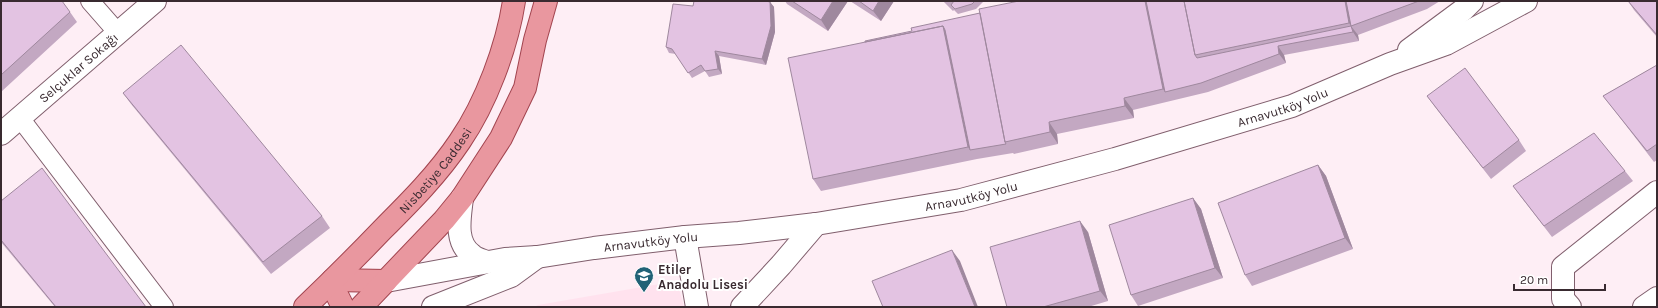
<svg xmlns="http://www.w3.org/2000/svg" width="1658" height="308" font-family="Karla,sans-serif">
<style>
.built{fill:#ffe2ee}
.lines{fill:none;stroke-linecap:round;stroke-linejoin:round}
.lane-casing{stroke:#805f6d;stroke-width:20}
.street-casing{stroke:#805f6d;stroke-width:24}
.secondary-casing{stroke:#805f6d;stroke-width:24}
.primary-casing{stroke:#a2444f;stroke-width:24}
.lane{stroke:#fff;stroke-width:18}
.street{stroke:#fff;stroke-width:22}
.secondary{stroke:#fff;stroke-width:22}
.primary{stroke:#e9979f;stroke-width:22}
.wall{fill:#c3a8c2}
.shaded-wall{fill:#9f889e}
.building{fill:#e3c3e2;stroke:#9f889e}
.labels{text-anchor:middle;stroke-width:4;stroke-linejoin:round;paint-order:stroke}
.street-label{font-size:13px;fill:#392a30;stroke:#fff}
.poi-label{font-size:13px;font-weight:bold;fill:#392a30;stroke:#fff;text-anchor:start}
</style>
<rect width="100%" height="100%" fill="#feeef5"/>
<path class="built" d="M677 281 684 307H534L538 305Z"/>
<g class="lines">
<g class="lane-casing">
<path id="lane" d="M90 1 118 33
M20 118 164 307"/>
</g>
<g class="street-casing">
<g id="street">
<path id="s1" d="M1 134 155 1"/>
<path d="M1570 307 1563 299V267L1657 192"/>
<path d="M1644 307 1657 298"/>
</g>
</g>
<g class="secondary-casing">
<g id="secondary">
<path d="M1409 50 1463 10 1472 1"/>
<path d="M462 198C460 217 454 242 472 255 476 259 482 260 487 262"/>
<path d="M685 237 697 307"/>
<path id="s2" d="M386 281 505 259 537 257 594 248 685 237 739 233 816 224 961 200 1115 159 1292 106 1390 64 1446 44 1526 1"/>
<path d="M433 307 511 276 537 257"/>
<path d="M742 307 781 265 816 224"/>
</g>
</g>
<g class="primary-casing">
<g id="primary">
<path d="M333 280 386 281"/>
<path d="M333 280 335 291 343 307"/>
<path id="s3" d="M305 307C331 282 357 256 382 230 410 202 438 174 460 141 486 103 507 47 514 1"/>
<path d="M361 307 444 220 462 198 501 138 525 88 535 40 546 1"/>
</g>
</g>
<use href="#lane" class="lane"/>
<use href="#street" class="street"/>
<use href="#secondary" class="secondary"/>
<use href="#primary" class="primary"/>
</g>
<path class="wall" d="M1 1 70 12 77 22 1 92Z
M694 1H769V2H770L774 7 775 32 766 65 719 56 722 74 709 77 705 71 692 78 676 54 669 53 666 47 693 6Z
M785 1H848L828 31 787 4Z
M850 1H894L881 21Z
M943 1H984L976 9 958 14 954 10 953 11Z
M1019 1H1440L1427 9 1358 35 1359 41 1284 55 1286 63 1208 92 1133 110 1134 118 1057 134 1058 144 1014 154 1013 153 977 159 821 191 813 179 865 42 912 31 980 13Z
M1628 1H1657V37L1634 10Z
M1657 65V160L1654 162 1611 106 1603 96Z
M123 93 322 216 330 228 271 274 131 104Z
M1427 96 1519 140 1526 151 1491 179 1435 107Z
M1318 165 1326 176 1353 249 1252 286 1245 275Z
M1625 171 1633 181 1552 237 1521 197 1513 186Z
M1193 198 1201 209 1223 278 1138 306 1131 295Z
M1 201 146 307H55L1 242Z
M1088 232 1108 301 1088 307H1007Z"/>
<path class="shaded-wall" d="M833 1H848L828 31 821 20Z
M879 1H894L881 21 873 11Z
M1145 1H1150L1165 92 1163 89Z
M1345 1H1351V26L1349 23Z
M770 2 774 7 775 32 766 65 762 59Z
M943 26 951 39 970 150 968 147Z
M1351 26 1358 35 1359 41 1353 32Z
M1278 46 1284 55 1286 63 1279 54Z
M715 51 719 56 722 74 718 69Z
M1124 98 1133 110 1134 118 1125 106Z
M1049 122 1057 134 1058 144 1050 132Z
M1318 165 1326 176 1353 249 1345 238Z
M1193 198 1201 209 1223 278 1215 268Z
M1080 221 1088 232 1108 301 1100 291Z
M952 250 960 261 978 307H975Z"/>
<path class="building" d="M1 1H62L70 12 1 75Z
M694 1H766L770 2 771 26 762 59 715 51 718 69 705 71 701 65 688 73 672 49 666 47 673 4 693 6Z
M792 1H833L821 20Z
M859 1H879L873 11Z
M954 1H975L972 4 955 9 951 5Z
M1019 1H1145L1163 89 1124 98 1125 106 1049 122 1050 132 1005 142 979 9Z
M1146 1H1184L1195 55 1197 58 1351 26 1353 32 1278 46 1279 54 1201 83 1165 92Z
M1184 1H1345L1349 23 1195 55Z
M1346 1H1419L1351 26Z
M1628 1H1657V35Z
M980 13 1005 142 1006 144 970 150 945 30 943 26 865 42V41L912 31 911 28Z
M943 26 968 147 813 179 788 58Z
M181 45 322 216 263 262 123 93Z
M1657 65V144L1647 151 1603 96Z
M1465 68 1519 140 1483 168 1427 96Z
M1594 133 1625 171 1544 226 1513 186Z
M1318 165 1345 238 1245 275 1218 203Z
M42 168 146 307H56L1 240V201Z
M1193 198 1215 268 1131 295 1109 225Z
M1080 221 1100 291 1043 307H1007L990 247Z
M952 250 975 307H883L872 281Z"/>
<defs>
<g id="school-pin" transform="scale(1)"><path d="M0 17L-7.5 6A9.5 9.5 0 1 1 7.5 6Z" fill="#216276" stroke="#fff"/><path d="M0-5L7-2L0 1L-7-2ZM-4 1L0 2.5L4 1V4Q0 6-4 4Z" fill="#fff"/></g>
</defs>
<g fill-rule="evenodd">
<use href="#school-pin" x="644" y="276"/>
</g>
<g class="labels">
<g class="street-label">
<text dy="5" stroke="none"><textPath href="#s1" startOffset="102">Selçuklar Sokağı</textPath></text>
<text dy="5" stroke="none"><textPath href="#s2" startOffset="916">Arnavutköy Yolu</textPath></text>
<text dy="5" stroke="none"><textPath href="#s3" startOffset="189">Nisbetiye Caddesi</textPath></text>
<text dy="5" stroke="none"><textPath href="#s2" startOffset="592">Arnavutköy Yolu</textPath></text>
<text dy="5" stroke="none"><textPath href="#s2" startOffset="268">Arnavutköy Yolu</textPath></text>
</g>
<g class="poi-label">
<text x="658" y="274">Etiler<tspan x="658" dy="15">Anadolu Lisesi</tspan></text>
</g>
</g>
<rect width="1658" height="308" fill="none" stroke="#392a30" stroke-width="4"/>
<path d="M1514 284v6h91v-6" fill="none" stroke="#392a30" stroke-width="2"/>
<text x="1520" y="284" font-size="12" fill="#392a30" stroke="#ffffff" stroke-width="3" paint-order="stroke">20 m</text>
</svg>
